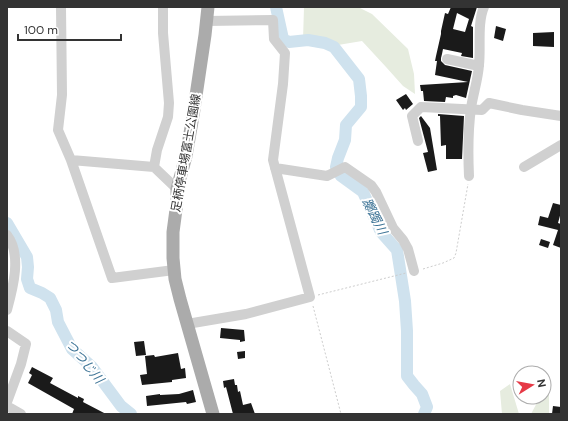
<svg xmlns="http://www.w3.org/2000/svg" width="568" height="421" font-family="'DM Sans','Noto Sans JP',sans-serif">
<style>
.green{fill:#e6ecdf}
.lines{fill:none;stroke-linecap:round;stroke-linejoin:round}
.river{stroke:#cfe2ee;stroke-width:12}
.building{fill:#1a1a1a;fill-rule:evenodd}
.path{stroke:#cdcdcd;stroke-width:1;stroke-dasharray:2 2;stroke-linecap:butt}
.minor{stroke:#d0d0d0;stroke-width:10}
.major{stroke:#ababab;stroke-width:13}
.labels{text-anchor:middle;stroke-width:4;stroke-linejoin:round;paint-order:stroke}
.street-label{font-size:12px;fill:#333;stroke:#fff}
.water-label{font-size:13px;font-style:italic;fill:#3f7597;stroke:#fff}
</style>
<rect width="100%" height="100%" fill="#fff"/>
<path class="green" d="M304 7H358L372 14 408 49 414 74 415 94 403 86 386 67 362 41 320 48 303 40Z
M549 379V414H531L540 397H544V389Z
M510 384 519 414H502L500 391Z"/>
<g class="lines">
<path class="river" d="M276 7 283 39 289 42 308 40 325 43 334 47 359 79 361 96V107L346 125 345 140 338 158 336 167 341 176 363 192 381 232 397 250 405 301 407 331V376L414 385 422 394 427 407 424 414
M7 223 27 257 28 267 27 279 30 288 42 293 50 298 56 310 58 322 72 349 92 367 121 406 131 414"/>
</g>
<path class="building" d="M451 7H477L471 26 473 27V58L461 56 462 53 443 49 442 54 441 58V61L445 65 472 71 466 98 456 95 453 96V98L446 97 445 102 424 101 423 91H421L420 85 468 82 435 75 437 61H435L436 56 441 34V31L445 13 448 14ZM457 13 469 19 465 32 453 29Z
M496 26 506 29 503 41 494 38Z
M554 32V47L533 46V33Z
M406 94 413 104 406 110 405 108 403 110 396 100Z
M438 114 464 116 462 159H446V145L441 146 440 116H438Z
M421 116 430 128 437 170 428 172 423 153 428 152 419 118Z
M553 203 561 205V212L558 223 561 224V248L553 245 558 230 538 225 540 216 548 218Z
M541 239 550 242 548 248 539 245Z
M221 328 244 330 245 341 240 342V340L220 338Z
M144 341 146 355 136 356 134 342Z
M245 351V358L238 359 237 352Z
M178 353 181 369 185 368 186 378 172 380V382L142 385 140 375 147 374 145 356 154 355 155 357Z
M32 367 53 378 50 383 78 398V396L84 399 83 402 106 414H72L74 409 28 383 32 375 29 373Z
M234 379 235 385H237L238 392 240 391 243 405 251 403 255 414H233L226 387 224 388 223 381Z
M193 390 196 402 187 404 186 402 147 406 146 396 160 394V395L179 394Z
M553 406 561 407V414H552Z"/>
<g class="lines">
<path class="path" d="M423 269 443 263 454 258 456 253 468 184
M318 295 406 273
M313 306 341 414"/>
<path class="minor" d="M61 7 62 95 58 130 71 160 112 278 174 270
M163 7V33L169 103 168 117 157 150 154 167 177 189
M447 59 479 66
M418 141 412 116 421 107 482 110 489 103 522 110 561 116
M71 160 154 167
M524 167 561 145
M275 168 327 176 345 167 371 185 376 192 393 228 403 240 408 249 414 271
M469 176C468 154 468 130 471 108 473 94 478 80 479 65 481 48 477 23 484 7
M7 235C22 254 13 288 7 310
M187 324 246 314 310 297 273 160 283 84 285 53 274 39 273 20 207 21
M7 331 26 344 21 364 7 402
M7 406 21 414"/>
<path class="major" d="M208 7 205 35 193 116 186 156 177 189V202L173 232V258L175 279 180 299 213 414"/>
</g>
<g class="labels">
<g class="street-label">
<text transform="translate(186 153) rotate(-80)" y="4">足柄停車場富士公園線</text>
</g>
<g class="water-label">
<text transform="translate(375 216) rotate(63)" y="5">躑躅川</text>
<text transform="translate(85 361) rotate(51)" y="5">つつじ川</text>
</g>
</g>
<rect width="568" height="421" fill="none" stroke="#333333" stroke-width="16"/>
<g transform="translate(532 385) rotate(79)"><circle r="19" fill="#ffffff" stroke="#adadad"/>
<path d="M0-3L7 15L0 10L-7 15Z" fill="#e63946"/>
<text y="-6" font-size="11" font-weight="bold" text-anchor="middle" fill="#333333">N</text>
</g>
<path d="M18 34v6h103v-6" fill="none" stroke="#333333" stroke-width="2"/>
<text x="24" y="34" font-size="12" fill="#333333" stroke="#ffffff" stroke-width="3" paint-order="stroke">100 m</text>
</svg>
